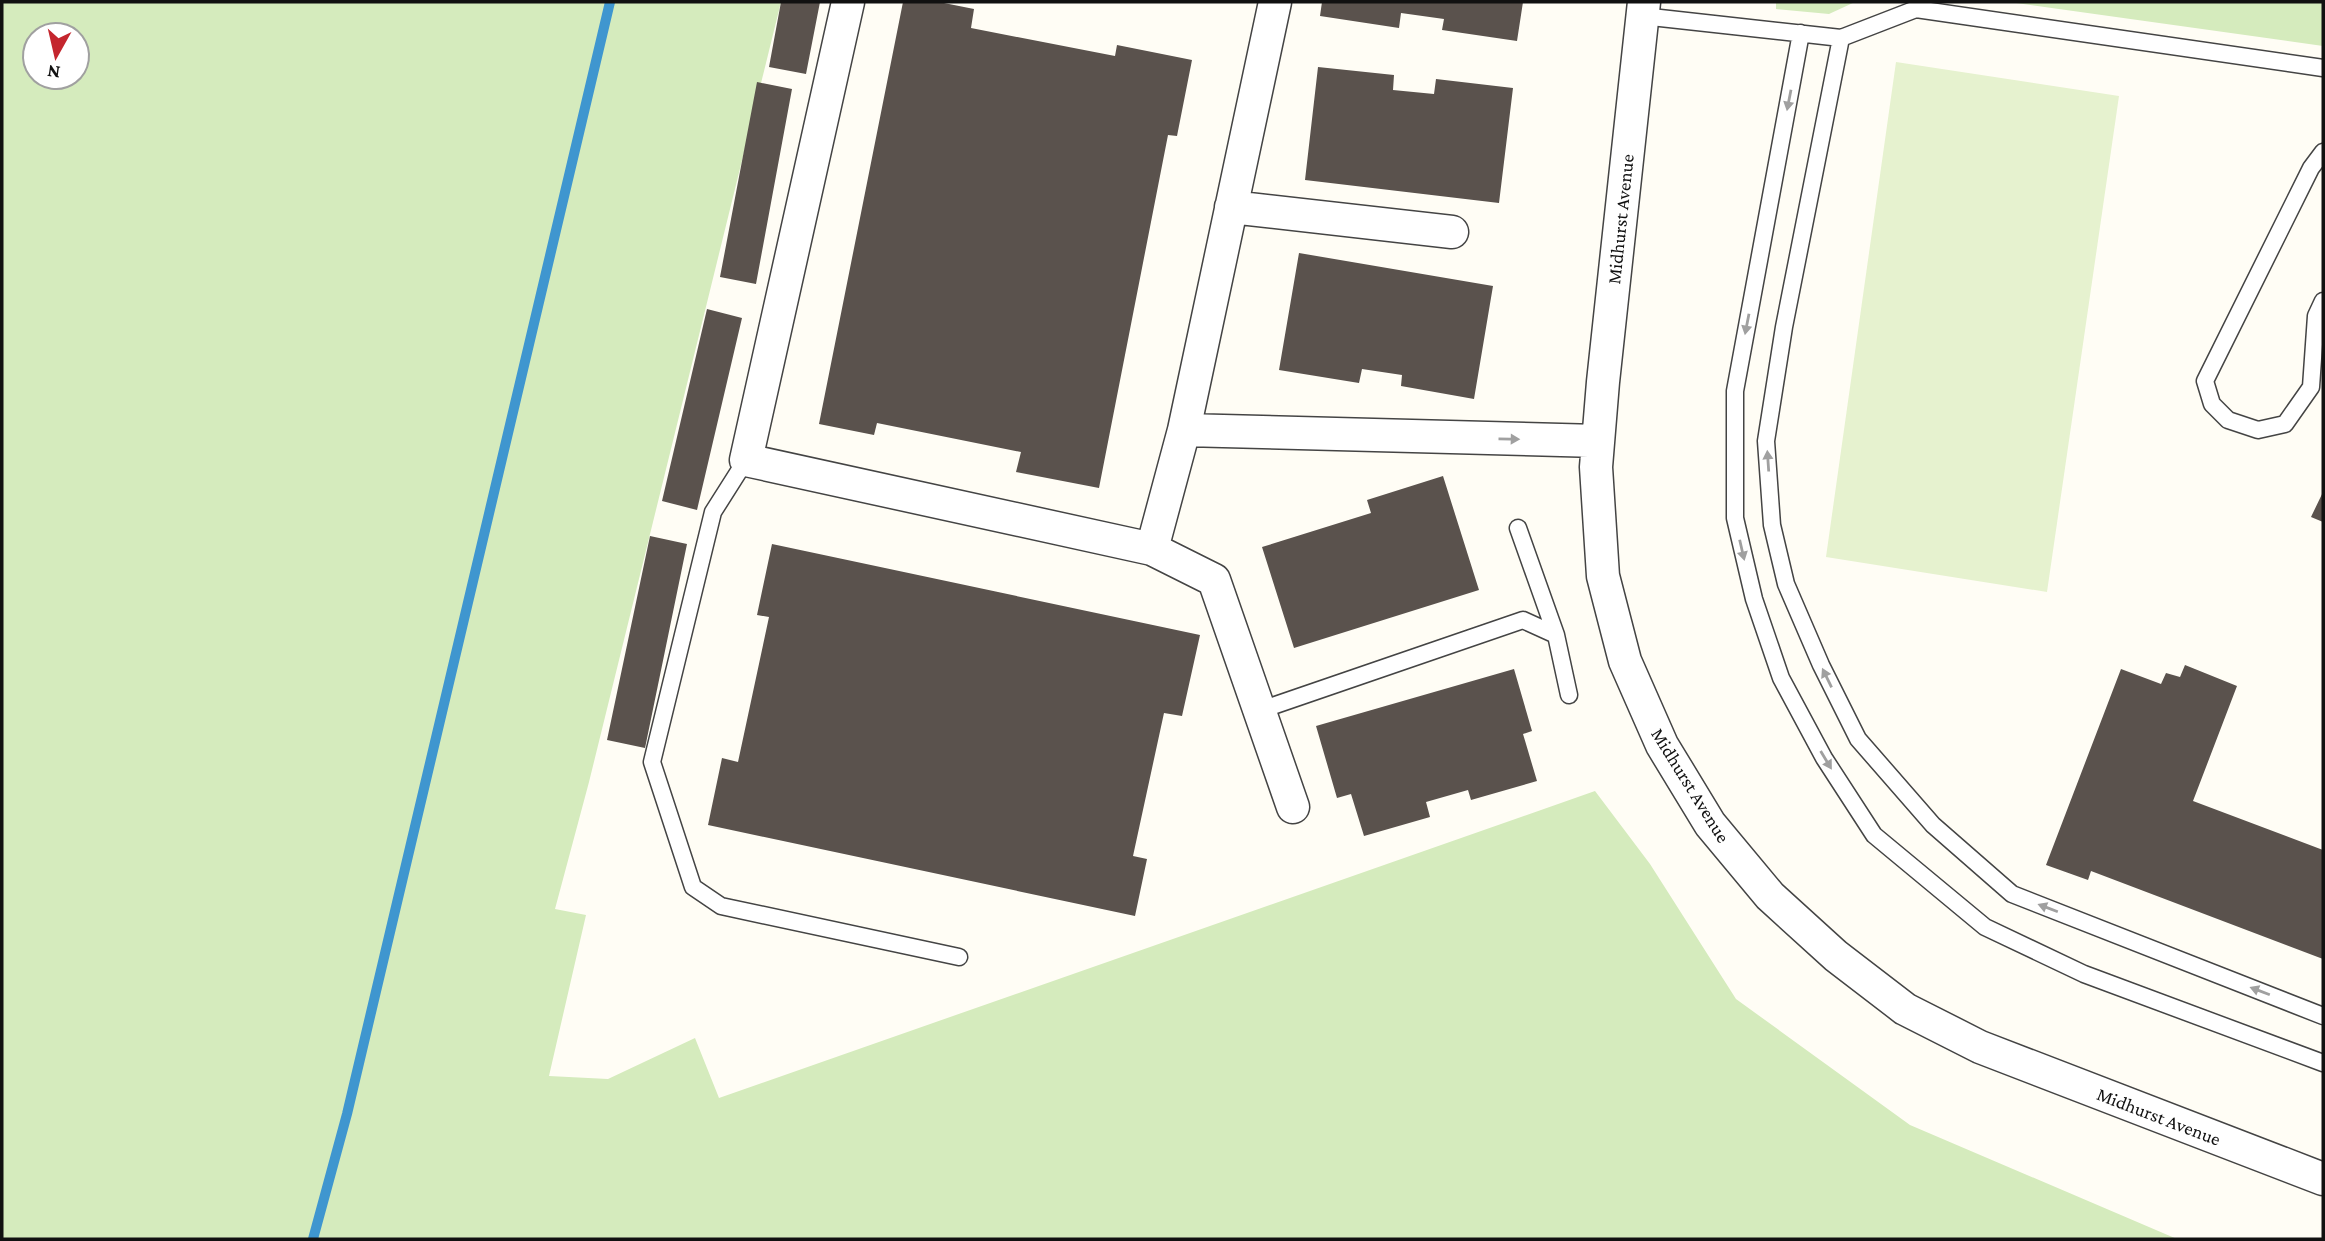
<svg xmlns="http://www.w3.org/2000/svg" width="2325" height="1241" font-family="'Crimson Pro',serif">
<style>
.green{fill:#d5ebbd;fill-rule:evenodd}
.pitch{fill:#e6f2cf}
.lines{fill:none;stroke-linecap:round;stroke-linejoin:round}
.stream{stroke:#3f96cf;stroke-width:10}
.building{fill:#5a524d}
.lane-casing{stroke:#444;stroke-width:19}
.street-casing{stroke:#444;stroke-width:35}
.lane{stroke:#fff;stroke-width:16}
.street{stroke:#fff;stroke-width:32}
.oneway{fill:#a0a0a0}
.labels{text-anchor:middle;stroke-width:7;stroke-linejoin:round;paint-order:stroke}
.street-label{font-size:19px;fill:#111;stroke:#fff}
</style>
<rect width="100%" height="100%" fill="#fffdf5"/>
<path class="green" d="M2 2H781L589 782 555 909 586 915 549 1076 608 1079 695 1038 719 1098 1595 791 1650 864 1736 999 1910 1125 2177 1239H2ZM35 35H77V77H35Z
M1776 2H1855L1829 14 1776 9Z
M2009 2H2323V46Z"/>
<path class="pitch" d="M1896 62 2119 96 2047 592 1826 557Z"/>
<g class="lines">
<path class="stream" d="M313 1239 347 1114 610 2"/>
</g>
<path class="building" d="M781 2H820L806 74 769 67Z
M903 2H939L974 9 971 28 1115 56 1117 45 1192 60 1177 136 1168 135 1099 488 1016 472 1021 452 877 423 874 435 819 424Z
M1322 2H1523L1517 41 1442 30 1444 19 1401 13 1399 28 1320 16Z
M1318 67 1394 75 1393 90 1434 94 1436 79 1513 88 1499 203 1305 180Z
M757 82 792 89 756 284 720 277Z
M1299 253 1493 286 1474 399 1401 386 1402 375 1362 369 1359 383 1279 370Z
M707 309 742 318 697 510 662 501Z
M1443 476 1479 590 1294 648 1262 547 1371 513 1367 500Z
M2323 492V522L2311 517Z
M650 536 687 544 645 748 607 740Z
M772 544 1200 635 1182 716 1164 713 1133 856 1147 859 1135 916 708 825 722 758 738 762 769 617 757 615Z
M2185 665 2237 686 2193 801 2323 850V959L2091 871 2088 880 2046 865 2121 669 2161 684 2166 673 2180 677Z
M1514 669 1532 731 1523 734 1537 781 1471 800 1468 790 1426 802 1430 817 1364 836 1351 794 1337 798 1316 726Z"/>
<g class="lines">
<g class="lane-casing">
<path id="lane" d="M1642 16 1841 38 1916 9 2323 68
M1801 33 1735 391V518L1754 599 1781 678 1824 758 1874 835 1985 927 2084 974 2323 1063
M1841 38 1784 327 1766 441 1772 525 1786 584 1821 665 1858 739 1933 825 2012 894 2323 1016
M2323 152 2311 168 2205 381 2212 404 2228 420 2258 430 2285 424 2311 387 2316 316 2323 301
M746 460 713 512 652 762 693 887 721 906 959 957
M1518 528 1556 635
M1258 711 1523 620 1556 635 1569 695"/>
</g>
<g class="street-casing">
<path id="street" d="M848 2 746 460 1152 549 1184 430
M1275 2 1184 430 1598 441
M1644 2 1603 382 1596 467 1603 576 1625 661 1662 745 1710 824 1770 896 1836 956 1905 1009 1980 1047 2323 1179
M1231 207 1452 232
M1152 549 1214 580 1293 807"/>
</g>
<use href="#lane" class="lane"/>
<use href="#street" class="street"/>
</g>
<defs><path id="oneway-solid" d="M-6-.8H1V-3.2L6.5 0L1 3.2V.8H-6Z" transform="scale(1.75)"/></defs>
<g class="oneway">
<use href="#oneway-solid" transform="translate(1789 100) rotate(101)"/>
<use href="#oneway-solid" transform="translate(1747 324) rotate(101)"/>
<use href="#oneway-solid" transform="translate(1509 439) rotate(1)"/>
<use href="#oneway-solid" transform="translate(1768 461) rotate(-94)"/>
<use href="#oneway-solid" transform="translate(1742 550) rotate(77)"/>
<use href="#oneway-solid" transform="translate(1827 678) rotate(-116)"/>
<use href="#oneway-solid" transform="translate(1826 760) rotate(59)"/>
<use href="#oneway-solid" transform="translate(2048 908) rotate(-159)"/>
<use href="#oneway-solid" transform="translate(2260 991) rotate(-159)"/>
</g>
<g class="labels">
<g class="street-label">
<text transform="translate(1620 219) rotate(-84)" y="7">Midhurst Avenue</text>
<text transform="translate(1691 785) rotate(58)" y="7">Midhurst Avenue</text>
<text transform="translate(2159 1116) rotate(21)" y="7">Midhurst Avenue</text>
</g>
</g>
<rect width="2325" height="1241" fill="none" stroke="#111111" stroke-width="7"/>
<g transform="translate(56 56) rotate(188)"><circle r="33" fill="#ffffff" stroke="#a0a0a0" stroke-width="2"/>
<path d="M0-5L12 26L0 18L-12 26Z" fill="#c4262e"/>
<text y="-10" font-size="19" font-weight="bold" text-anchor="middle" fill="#111111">N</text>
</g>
</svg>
